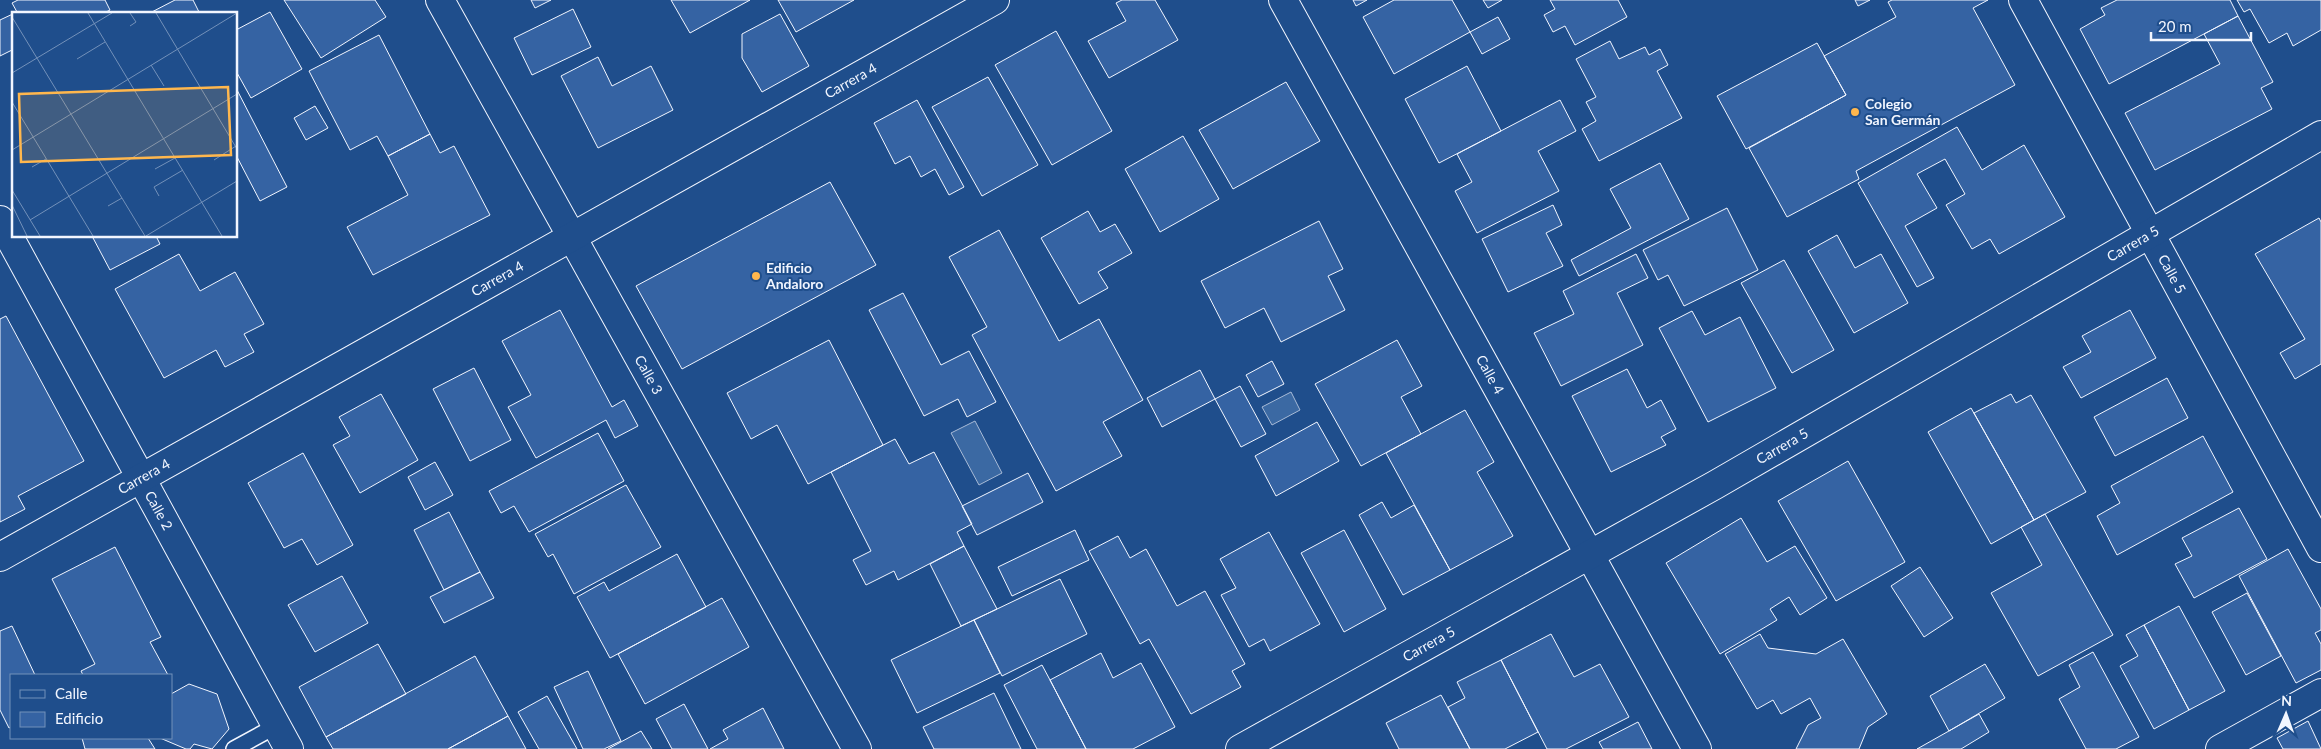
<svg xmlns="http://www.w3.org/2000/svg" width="2321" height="749" font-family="Lato,sans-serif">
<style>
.water{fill:#3b69a3;stroke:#a8bbd7}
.building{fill:#3563a3;stroke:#f2f6ff}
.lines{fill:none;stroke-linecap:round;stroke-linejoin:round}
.lane-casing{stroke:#f2f6ff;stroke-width:18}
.street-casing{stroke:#f2f6ff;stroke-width:30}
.lane{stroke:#1f4e8c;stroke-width:15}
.street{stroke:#1f4e8c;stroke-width:28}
.poi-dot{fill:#ffb74d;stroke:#1f4e8c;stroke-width:2}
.labels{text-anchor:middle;stroke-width:4;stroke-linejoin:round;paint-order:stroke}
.street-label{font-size:14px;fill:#f2f6ff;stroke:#1f4e8c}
.poi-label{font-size:14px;font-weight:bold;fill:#f2f6ff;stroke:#1f4e8c;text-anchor:start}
.inset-road{fill:none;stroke:#7391ba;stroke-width:1}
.view{fill:#ffb74d;fill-opacity:0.15;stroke:#ffb74d;stroke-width:2.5}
.inset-edge{fill:none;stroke:#f2f6ff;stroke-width:2.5}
</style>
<rect width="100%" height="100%" fill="#1f4e8c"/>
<path class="water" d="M1291 392 1300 410 1272 425 1262 407Z
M975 421 1002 473 979 485 951 433Z"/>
<path class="building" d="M18 0H105L110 10 102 14H14V49L0 56V20L17 12 12 3Z
M175 0H193L200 14H148Z
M284 0H375L386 17 321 58Z
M531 0H551L535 8Z
M671 0H750L690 33Z
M778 0H854L796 32Z
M1122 0H1155L1178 40 1109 78 1088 41 1126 21 1116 3Z
M1353 0H1367L1356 6Z
M1394 0H1452L1470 32 1394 74 1363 17Z
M1483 0H1502L1488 8Z
M1550 0H1618L1627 17 1575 45 1565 26 1553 32 1544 15 1555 9Z
M1855 0H1870L1858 6Z
M1892 0H1988L1973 8 2015 85 1856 171 1859 179 1787 217 1749 148 1846 95 1824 56 1896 17 1888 2Z
M2117 0H2230L2238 16 2109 84 2080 29 2105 15 2101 8Z
M2237 0H2321V30L2293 46 2287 33 2269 43 2250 9 2244 12Z
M573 9 591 47 532 75 514 38Z
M270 12 302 69 251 98 236 71V30Z
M780 14 809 66 762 92 742 58V34Z
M2238 16 2273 82 2261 88 2272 109 2155 170 2125 113 2220 64 2204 34Z
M1498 17 1510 39 1482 54 1470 32Z
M1056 31 1112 131 1052 165 995 65Z
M379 35 430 134 388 156 377 136 350 150 309 71Z
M1610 41 1619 59 1645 47 1649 55 1660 49 1668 65 1657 71 1682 118 1599 161 1582 129 1596 121 1586 102 1596 97 1576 59Z
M1817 43 1846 95 1746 149 1717 96Z
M598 57 612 86 651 66 673 110 598 148 561 76Z
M1467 66 1501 131 1439 163 1405 99Z
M988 77 1038 165 982 196 932 107Z
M1286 82 1320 141 1233 189 1199 130Z
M236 88 287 187 260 201 236 155Z
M917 100 964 187 949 195 935 169 921 177 910 156 895 164 874 123Z
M1560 100 1576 131 1538 151 1559 191 1477 233 1455 191 1472 182 1457 154Z
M315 106 328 128 306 140 294 118Z
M1957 127 1982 170 2024 145 2065 217 1999 254 1990 239 1972 249 1946 205 1965 194 1945 159 1917 174 1937 208 1905 226 1934 278 1917 287 1858 183Z
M430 134 440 153 454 146 490 215 373 275 347 227 408 195 388 156Z
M1183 136 1219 199 1160 232 1125 169Z
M1660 163 1689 219 1579 276 1571 260 1631 228 1610 189Z
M830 182 876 265 682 369 636 286Z
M1553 205 1562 225 1546 233 1563 266 1508 292 1482 239Z
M1727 208 1758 270 1684 306 1668 275 1658 280 1643 250Z
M1088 211 1100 232 1115 224 1132 253 1098 272 1108 288 1079 304 1041 238Z
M2319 218 2321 222V364L2295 379 2280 353 2305 339 2255 254Z
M1319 221 1343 269 1328 276 1345 310 1281 342 1264 308 1225 328 1201 281Z
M999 230 1059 341 1099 319 1143 400 1103 422 1122 456 1056 491 972 335 987 327 949 257Z
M1837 235 1855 268 1881 254 1908 303 1854 333 1808 251Z
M92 236H156L160 244 110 270Z
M179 254 200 291 235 272 264 324 244 334 254 352 225 367 216 350 164 378 115 289Z
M1636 254 1648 278 1617 293 1643 345 1561 386 1534 333 1574 314 1563 291Z
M1784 260 1834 350 1792 373 1741 283Z
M903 293 941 365 969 351 996 402 967 417 958 399 924 416 869 310Z
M560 310 612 407 624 400 638 426 615 438 606 420 536 458 508 407 531 395 502 341Z
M2130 310 2156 358 2081 398 2063 367 2091 352 2082 336Z
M1692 311 1705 335 1740 317 1776 388 1708 422 1659 328Z
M6 316 84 461 18 496 25 509 0 522V319Z
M829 340 883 445 808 484 777 425 751 439 727 393Z
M1397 340 1422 386 1401 397 1421 434 1361 466 1315 384Z
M1272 361 1284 384 1258 397 1246 375Z
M474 368 511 440 470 461 433 389Z
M1627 369 1647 408 1661 400 1676 429 1661 437 1666 445 1611 472 1572 396Z
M1200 370 1215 399 1162 427 1147 398Z
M2167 378 2188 418 2115 456 2094 417Z
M1240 386 1266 434 1241 447 1215 399Z
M381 394 418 460 360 493 333 445 350 436 339 417Z
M2011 394 2016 403 2031 395 2086 492 2034 520 1974 413Z
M1971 408 2034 520 1991 544 1928 432Z
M1465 410 1494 462 1477 472 1513 536 1450 570 1386 453Z
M1317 422 1339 461 1276 496 1255 456Z
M598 433 624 481 529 532 514 506 501 513 489 491Z
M2203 436 2233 492 2117 555 2097 516 2120 503 2111 486Z
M895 439 909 464 934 452 972 524 957 532 964 546 898 580 894 571 866 585 853 560 871 551 831 472Z
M303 453 353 545 317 565 302 539 284 548 248 483Z
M1848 461 1905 562 1836 601 1778 501Z
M435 462 453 495 425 510 408 477Z
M1028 473 1043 502 977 535 962 506Z
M626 485 661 547 574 594 553 554 548 557 535 534Z
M1382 502 1391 518 1414 505 1450 570 1403 595 1359 515Z
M2239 508 2267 559 2194 598 2175 564 2192 556 2182 538Z
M449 512 480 572 444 590 414 530Z
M2045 514 2113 635 2038 676 1991 593 2042 565 2021 527Z
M1741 518 1767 562 1795 546 1827 598 1800 615 1789 597 1770 609 1777 620 1720 654 1666 563Z
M1075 530 1089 560 1012 596 998 567Z
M1344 530 1386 609 1344 632 1301 553Z
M1269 532 1320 624 1270 651 1264 639 1249 647 1221 595 1236 588 1220 559Z
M1118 536 1130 558 1146 549 1177 606 1205 591 1245 664 1232 671 1241 687 1191 714 1149 639 1140 644 1089 551Z
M964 546 997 609 961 626 930 564Z
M115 547 161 637 150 642 168 675H83L81 671 95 664 52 579Z
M2288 549 2321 609V630L2315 633 2321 644V670L2296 683 2239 576Z
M677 554 706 607 610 658 577 597 604 582 609 591Z
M1920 567 1953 618 1924 637 1891 586Z
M480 572 494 598 444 623 430 597Z
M342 576 368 623 315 652 288 605Z
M1060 579 1087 634 1002 676 974 620Z
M2247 593 2281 656 2246 675 2212 612Z
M722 598 749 647 645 704 618 654Z
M2179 606 2225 691 2189 710 2144 625Z
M974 620 1000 673 917 713 891 660Z
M2144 625 2189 710 2154 729 2120 666 2138 656 2126 635Z
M12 626 35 675H11V727L9 728 0 710V631Z
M1551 634 1574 677 1600 664 1629 717 1566 749H1547L1501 660Z
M1760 634 1768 648 1816 654 1843 639 1887 714 1868 727 1859 749H1796L1808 725 1821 718 1810 698 1781 714 1773 700 1757 709 1725 654Z
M378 644 406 694 326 737 299 687Z
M2093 652 2139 737 2116 749H2086L2059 699 2080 687 2069 665Z
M1101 653 1113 678 1141 663 1175 727 1133 749H1086L1050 680Z
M475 656 508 716 448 749H333L326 737Z
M1501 660 1538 732 1505 749H1470L1448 707 1465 698 1457 682Z
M1985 664 2005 698 1949 731 1930 696Z
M1042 665 1050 680 1086 749H1037L1004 685Z
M588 671 621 741 604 749H583L554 687Z
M189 684 217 694 229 729 212 749 194 744 190 749H186L160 738H171V694Z
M994 693 1021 749H934L923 727Z
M1441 695 1470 749H1399L1386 723Z
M547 696 577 749H539L518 712Z
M684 704 708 749H672L656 719Z
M763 708 784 749H710L728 739 723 730Z
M1979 714 1989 732 1961 749H1917Z
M508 716 526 749H448Z
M2308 721 2321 749H2283L2277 738Z
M1638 722 1652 749H1603L1599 742Z
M641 731 652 749H608Z
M82 738H148L155 749H85Z"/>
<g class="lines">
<g class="lane-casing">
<path id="lane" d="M234 749 276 726"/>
</g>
<g class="street-casing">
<g id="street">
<path id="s1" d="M440 0 857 749"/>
<path id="s2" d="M1283 0 1697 749"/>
<path id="s3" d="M2023 0 2321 548"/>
<path id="s4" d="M0 220 289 749"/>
<path id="s5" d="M0 557 995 0"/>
<path id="s6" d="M1240 749 1715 485 2321 135"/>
<path d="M2220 749 2321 693"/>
</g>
</g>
<use href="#lane" class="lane"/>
<use href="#street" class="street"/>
</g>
<g class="poi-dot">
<circle cx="1855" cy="112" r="5"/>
<circle cx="756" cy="276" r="5"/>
</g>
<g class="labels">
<g class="street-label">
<text dy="5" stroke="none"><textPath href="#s5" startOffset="975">Carrera 4</textPath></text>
<text dy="5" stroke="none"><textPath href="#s6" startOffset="1026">Carrera 5</textPath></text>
<text dy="5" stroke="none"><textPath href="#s3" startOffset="312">Calle 5</textPath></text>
<text dy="5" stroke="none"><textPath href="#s5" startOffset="570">Carrera 4</textPath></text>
<text dy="5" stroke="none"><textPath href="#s1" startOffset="429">Calle 3</textPath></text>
<text dy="5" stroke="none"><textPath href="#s2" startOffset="428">Calle 4</textPath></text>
<text dy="5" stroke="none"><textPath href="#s6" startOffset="621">Carrera 5</textPath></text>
<text dy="5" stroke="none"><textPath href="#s5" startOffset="165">Carrera 4</textPath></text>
<text dy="5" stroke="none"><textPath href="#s4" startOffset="331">Calle 2</textPath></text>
<text dy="5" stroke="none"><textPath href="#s6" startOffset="216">Carrera 5</textPath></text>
</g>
<g class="poi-label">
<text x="1865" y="109">Colegio<tspan x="1865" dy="16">San Germán</tspan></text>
<text x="766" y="273">Edificio<tspan x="766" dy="16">Andaloro</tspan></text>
</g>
</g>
<g transform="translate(12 12)">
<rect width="225" height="225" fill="#1f4e8c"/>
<path class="inset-road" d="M76 1 210 224M144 1 225 137M0 5 133 224M118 14 124 10 118 1M65 47 93 30M139 53 152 74M0 61 100 1M0 90 81 224M0 138 225 1M202 148 224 134M20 155 34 147M143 157 163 146M0 178 28 224M147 184 142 175 171 158M0 193 15 224M96 194 110 186M18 208 225 82M134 224 225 169"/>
<path class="view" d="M216 75 219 143 9 150 7 82Z"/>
<rect width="225" height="225" class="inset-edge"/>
</g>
<rect x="10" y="674" width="162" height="65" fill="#1f4e8c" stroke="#7391ba"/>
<rect x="20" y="690" width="25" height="8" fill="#1f4e8c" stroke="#7391ba"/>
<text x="55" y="699" font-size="15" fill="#f2f6ff">Calle</text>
<rect x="20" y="712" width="25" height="15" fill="#3563a3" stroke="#7391ba"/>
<text x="55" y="724" font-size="15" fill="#f2f6ff">Edificio</text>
<g transform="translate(2286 714) rotate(2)" stroke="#1f4e8c" stroke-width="4" paint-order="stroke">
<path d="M0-4L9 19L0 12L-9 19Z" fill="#f2f6ff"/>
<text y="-8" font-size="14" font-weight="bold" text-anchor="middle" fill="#f2f6ff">N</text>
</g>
<path d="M2151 32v8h100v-8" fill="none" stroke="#f2f6ff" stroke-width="2.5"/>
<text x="2158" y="32" font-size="15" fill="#f2f6ff" stroke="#1f4e8c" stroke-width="4" paint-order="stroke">20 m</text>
</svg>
